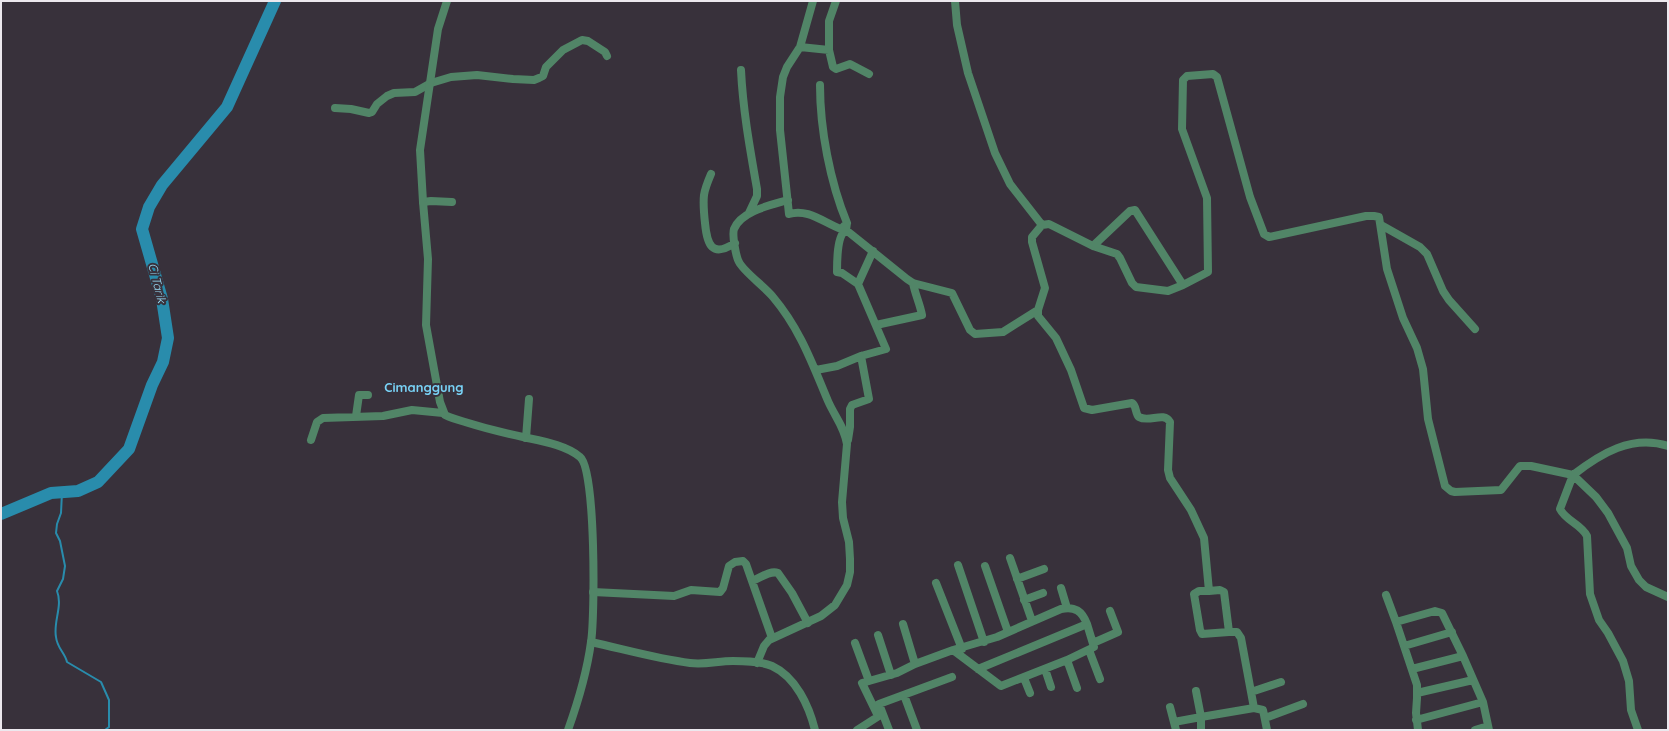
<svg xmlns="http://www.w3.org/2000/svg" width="1669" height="731" font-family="Quicksand,sans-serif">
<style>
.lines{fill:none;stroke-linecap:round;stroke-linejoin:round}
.stream{stroke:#298cac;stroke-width:2}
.river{stroke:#298cac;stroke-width:12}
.minor{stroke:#518567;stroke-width:8}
.tertiary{stroke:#518567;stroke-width:8}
.labels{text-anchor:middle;stroke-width:4;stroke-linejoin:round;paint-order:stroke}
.water-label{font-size:12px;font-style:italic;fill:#99def8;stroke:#38313b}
.quarter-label{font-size:13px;font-weight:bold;fill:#79d3f7;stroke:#38313b}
</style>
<rect width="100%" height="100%" fill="#38313b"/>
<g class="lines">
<path class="stream" d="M62 492 61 513 57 524 56 533 60 541 65 566 63 579 57 591C63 606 53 622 56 637 57 648 65 653 67 662L101 682 109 700V727L105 730"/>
<path class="river" d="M1 514 51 493 78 491 98 482 129 449 152 385 163 362 168 338 162 299 142 229 149 207 162 185 227 107 275 1"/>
<path class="minor" d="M813 1 800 47 787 67 783 77 780 97V130L789 214C808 208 824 223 841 229L847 223 846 230 907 279 913 283 952 293 970 330 975 334 1003 332 1038 310V316L1056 338 1071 370 1084 408 1092 410 1132 403C1137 406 1135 414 1139 417 1149 423 1164 411 1170 422L1168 470 1170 478 1191 510 1204 538 1209 591 1220 590 1224 592 1229 632H1237L1241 638 1254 708 1201 717V730
M836 1 829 21V50L833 67 836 69 850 64 869 74
M955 1 957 25 968 73 995 153 1010 184 1042 225 1032 237V242L1045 288 1038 310
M800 47 829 50
M741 70C743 111 750 149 757 189V196L749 213
M820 85C820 129 830 182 847 223
M335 108 351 109 369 113 372 112 377 104 387 96 394 93 415 92 431 83 451 77 477 75 513 79 534 80 539 78 543 76 546 67 563 50 582 40 588 41 605 52 607 56
M711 174C708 181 705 188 704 195 703 204 704 214 705 223 707 245 712 258 735 243
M423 202 431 201 452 202
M1042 225 1049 224 1093 246 1117 254 1120 258 1132 283 1136 287 1168 291 1183 285
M1381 225 1420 247 1427 254 1443 291 1449 300 1475 329
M846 230C837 235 837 262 837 272L842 273 858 284 886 349 861 356 869 399 852 405 850 409V427L848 440
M1093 246 1130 211 1135 210 1183 285 1208 272 1207 198 1182 129 1183 80 1187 76 1213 74 1217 77 1250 197 1264 234 1269 237 1366 216H1374L1379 217 1387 269 1403 318 1417 348 1423 369 1428 419 1445 486 1451 491 1455 492 1501 490 1520 466H1531L1573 475 1560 509C1566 521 1581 524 1587 536L1590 594 1599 620 1608 633 1623 661 1629 681 1631 710 1638 730
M858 284 873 251
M876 325 922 315C920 304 915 294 913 283
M816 370 837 366 861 356
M356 416 359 395H368
M526 438 529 399
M311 440 317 422 323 418 383 416 412 410 443 413
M1668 446C1632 434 1600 454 1573 475L1596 497 1608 513 1627 548 1631 566 1639 580 1646 587 1668 597
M1010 558 1032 621
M958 565 984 642
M985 566 1008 632
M1017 579 1044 569
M752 581C760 578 770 570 778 573L792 593 808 623
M936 583 962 649
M1061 588 1067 608
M1209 591H1199L1194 594 1200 630 1202 634 1229 632
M593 592 674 596 691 590 720 592 723 588 729 566 735 562 743 561 746 564 772 638
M1386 595 1396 622 1417 685V698L1416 713 1418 730
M1024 600 1043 593
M1396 622 1435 611 1442 613 1463 656 1483 702 1489 730
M903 624 915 664 953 650 1001 686 1067 660
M878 635 891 675
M591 642C623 649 658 659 690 663 705 665 718 661 733 661 743 661 763 662 772 666 796 677 809 706 815 730
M855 643 869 681
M1093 643 1118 632 1110 611
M1404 646 1452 632
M953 650 997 637 1061 609C1075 606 1082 611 1087 624L978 669
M1089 650 1100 679
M757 663 764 646 769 640 821 616 835 605 847 585 850 572V559L849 542 843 518 842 502 847 444C844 426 835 417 828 401 812 363 800 329 773 297 765 287 743 271 739 262 736 257 732 235 734 229 741 211 771 205 788 200
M1045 669 1051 687
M1412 669 1463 656
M1024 678 1030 693
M1077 688 1067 660 1094 647 1087 624
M1251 692 1281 682
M1417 693 1473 680
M904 695 917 730
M1170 707 1176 730
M1254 708 1263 710 1267 730
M878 716 862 683 897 673 915 664
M1265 718 1303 704
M1416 720 1483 702
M1174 722 1201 717 1196 691
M857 730 882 714
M889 730 879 704 952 677
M1475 730 1488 726"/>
<path class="tertiary" d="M447 1 438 29 420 150 423 202 428 259 426 325 440 402 445 415C451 418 458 420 465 422 484 428 504 433 523 437 541 441 566 445 580 457 596 469 595 618 591 642 587 672 578 702 568 730"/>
</g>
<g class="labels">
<g class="water-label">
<text transform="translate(157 283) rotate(76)" y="4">Ci Tarik</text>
</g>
<g class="quarter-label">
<text x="424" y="392">Cimanggung</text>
</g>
</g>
<rect width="1669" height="731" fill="none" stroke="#ece8ee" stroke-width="4"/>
</svg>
